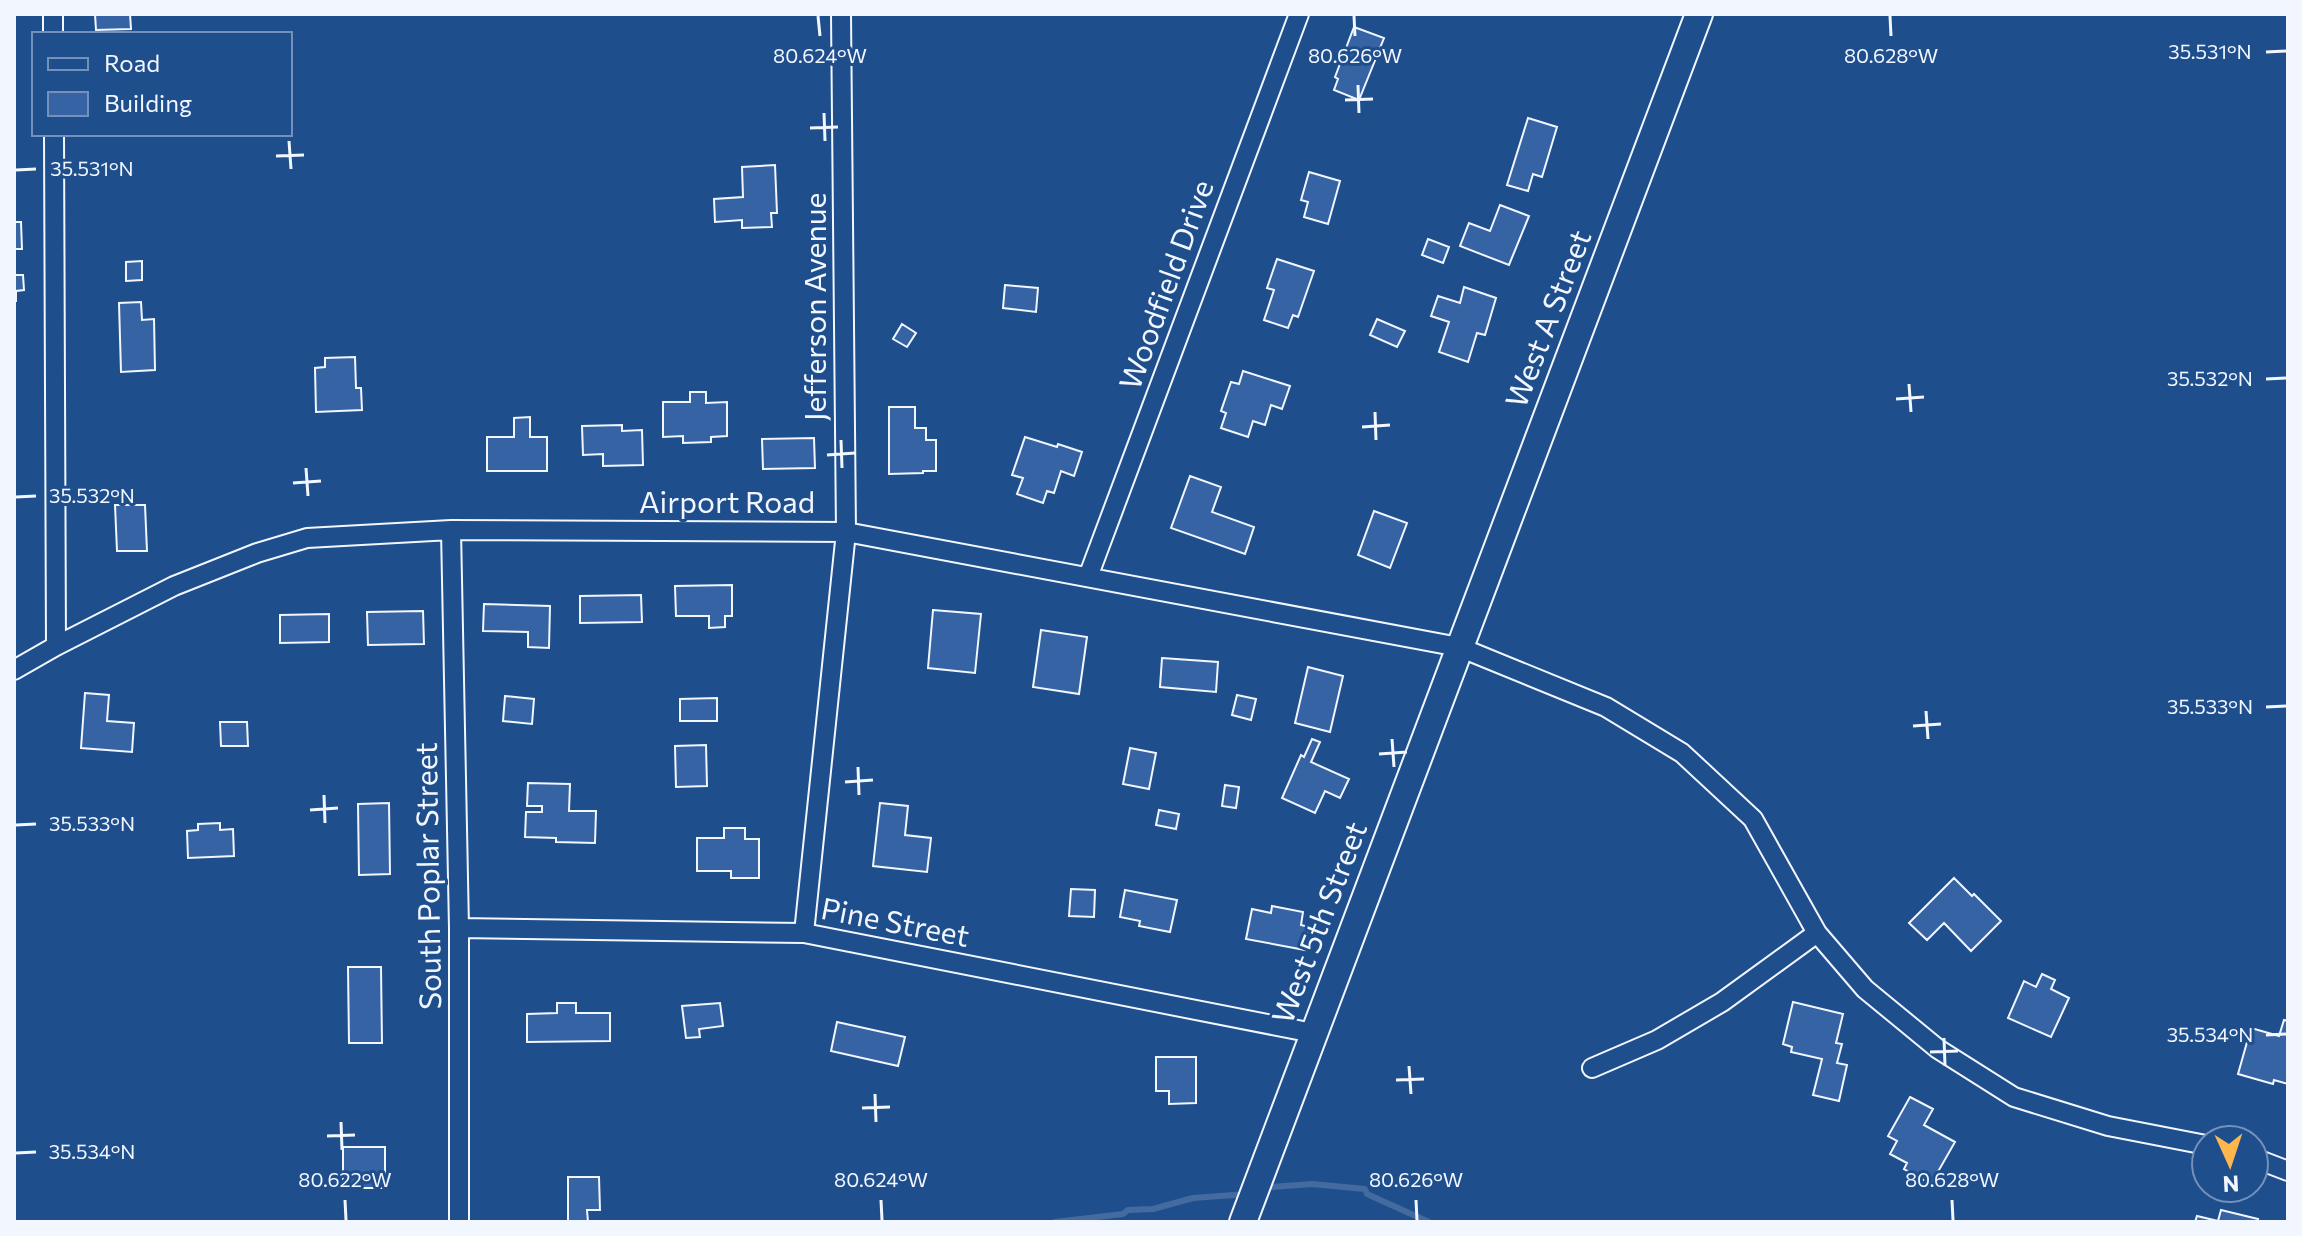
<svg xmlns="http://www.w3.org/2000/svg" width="2302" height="1236" font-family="Commissioner,sans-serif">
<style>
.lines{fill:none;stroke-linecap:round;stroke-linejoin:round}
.stream{stroke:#446ba0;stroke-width:6}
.building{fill:#3563a3;stroke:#f2f6ff;stroke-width:2}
.street-casing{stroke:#f2f6ff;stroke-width:22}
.secondary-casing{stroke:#f2f6ff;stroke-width:30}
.street{stroke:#1f4e8c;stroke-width:18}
.secondary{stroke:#1f4e8c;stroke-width:26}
.ticks{fill:none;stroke:#f2f6ff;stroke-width:3}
.labels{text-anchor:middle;stroke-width:6;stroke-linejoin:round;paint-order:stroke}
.street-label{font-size:30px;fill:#f2f6ff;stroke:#1f4e8c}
.ticks-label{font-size:20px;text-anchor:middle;fill:#f2f6ff;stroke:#1f4e8c;stroke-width:6;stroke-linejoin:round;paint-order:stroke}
</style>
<rect width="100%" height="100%" fill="#1f4e8c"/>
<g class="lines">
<path class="stream" d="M1266 1190 1271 1187 1312 1184 1365 1189 1367 1194 1429 1222
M1055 1222 1123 1214 1128 1210 1153 1209 1193 1198 1248 1194"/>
</g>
<path class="building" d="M95 14H130L131 29 96 30Z
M1354 27 1384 38 1359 100 1334 90 1338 79 1335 77Z
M1528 118 1557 127 1542 177 1533 174 1528 191 1507 185Z
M775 165 777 213H771L772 227 742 228V220L715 222 714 199 743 197 742 167Z
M1309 172 1340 181 1328 224 1304 217 1308 202 1301 200Z
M1500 205 1529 216 1509 265 1460 246 1469 223 1490 231Z
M14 222H21L22 249H14Z
M1428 239 1449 247 1443 263 1422 255Z
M1277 259 1314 271 1298 317 1293 315 1288 328 1264 320 1274 290 1267 288Z
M142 261V280L126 281V262Z
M14 275H23L24 290 16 291V301H14Z
M1005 285 1038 288 1036 312 1003 308Z
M1464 287 1496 298 1485 335 1477 333 1468 362 1439 352 1449 322 1431 316 1438 296 1460 303Z
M141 302 142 320 154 319 155 370 121 372 119 303Z
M1377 319 1405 331 1397 347 1370 335Z
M902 324 916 333 907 347 893 339Z
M355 357 356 388H361L362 410 316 412 315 368 325 367V358Z
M1243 371 1290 386 1282 409 1271 405 1265 425 1253 421 1248 437 1221 428 1226 413 1221 411 1231 382 1239 384Z
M690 392H706V403L727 402V436L711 437V442L683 443V436L663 437V402H690Z
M889 407H915V428H926V440H936V471H923V473L889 474Z
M530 417V437H547V471H487V437H514V418Z
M622 425V431L642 430 643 465 603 466V454L583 455 582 426Z
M1025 437 1057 447 1058 444 1082 452 1074 476 1061 471 1054 493 1047 491 1043 503 1017 494 1023 478 1012 475Z
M814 438 815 468 763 469 762 439Z
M1190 476 1221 487 1212 512 1254 527 1245 554 1171 528Z
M115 505H145L147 551H117Z
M1374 511 1407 523 1390 568 1358 555Z
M732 585V616H725V627L709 628V616H676L675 586Z
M641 595 642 622 580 623V596Z
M484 604 550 606 549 648 528 647V632L483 631Z
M933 610 981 614 975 673 928 668Z
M423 611 424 644 368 645 367 612Z
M329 614V642L280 643V615Z
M1041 630 1087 637 1079 694 1033 687Z
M1162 658 1218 662 1216 692 1160 687Z
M1308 667 1343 676 1330 732 1295 723Z
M85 693 109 695 107 721 134 723 132 752 81 748Z
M1237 695 1256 699 1251 720 1232 715Z
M505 696 534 699 532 724 503 721Z
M717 698V721H680V699Z
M220 722H247L248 746H221Z
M1312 739 1320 742 1311 762 1349 779 1340 798 1325 791 1315 813 1282 798 1301 755 1304 757Z
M706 745 707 786 676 787 675 746Z
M1130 748 1156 753 1149 789 1123 784Z
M528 783 570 784 569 811H596L595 843 556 842V838L525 837 526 812H542V806H527Z
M1225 785 1239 787 1236 808 1222 806Z
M389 803 390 874 359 875 358 804Z
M880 803 908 806 905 835 931 838 927 872 873 866Z
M1159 810 1179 814 1176 829 1156 825Z
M220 823V830L233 829 234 856 188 858 187 831 198 830V824Z
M724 828H745V839H759V878H731V871H697V838H724Z
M1954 878 1972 896 1974 894 2001 921 1971 951 1944 923 1927 940 1909 923Z
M1071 889 1095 890 1094 917 1069 916Z
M1125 890 1177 900 1170 932 1139 926 1140 921 1120 917Z
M1272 906 1303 912 1301 925 1309 927 1305 950 1246 939 1252 909 1271 913Z
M348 967H381L382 1043H349Z
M2042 974 2055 980 2051 989 2069 998 2051 1037 2008 1018 2024 981 2036 987Z
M1793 1002 1843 1014 1836 1043 1842 1044 1837 1063 1847 1065 1839 1101 1813 1095 1822 1059 1791 1052 1792 1047 1783 1044Z
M557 1003H576V1013H610V1041L527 1042V1014L557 1013Z
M720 1003 723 1026 699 1029 700 1037 686 1038 682 1006Z
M2284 1020 2288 1021V1084L2274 1080 2273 1084 2238 1074 2251 1028 2279 1036Z
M837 1022 905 1037 898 1066 831 1051Z
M1156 1057H1196V1103L1169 1104V1091H1156Z
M1910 1097 1933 1109 1924 1125 1955 1142 1931 1184 1904 1169 1907 1163 1890 1154 1897 1141 1888 1136Z
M343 1147H385V1188H343Z
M568 1177H599L600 1210H587L588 1222H568Z
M2221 1210 2258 1219 2257 1222H2195L2197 1216 2218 1221Z"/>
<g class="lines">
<g class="street-casing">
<path id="street" d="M53 14V34
M54 134 56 646
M451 530 459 928V1222
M1088 577 1299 14
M14 670 56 646 174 586 257 553 307 538 451 530 846 532 1459 647 1606 707 1682 753 1753 819 1817 933 1865 989 1938 1049 2014 1097 2108 1126 2206 1145
M459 928 804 933 1313 1033
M804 933 846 532 841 14
M1592 1068 1657 1040 1722 1002 1817 933
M2254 1158 2288 1171"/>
</g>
<g class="secondary-casing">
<path id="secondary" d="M1243 1222 1699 14"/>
</g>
<use href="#street" class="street"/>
<use href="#secondary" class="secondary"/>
</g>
<path class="ticks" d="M818 16 820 36M1354 16 1355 36M1890 16 1891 36M2266 52 2286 51M1358 85 1359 113M1345 100 1373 99M824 113 825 141M810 128 838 127M289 141 291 169M276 156 304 155M16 170 36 169M2266 379 2286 378M1909 384 1911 412M1896 399 1924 397M1375 412 1376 440M1362 427 1390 425M841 440 842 468M827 455 855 453M306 468 308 496M293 483 321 481M16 497 36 496M2266 707 2286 706M1926 711 1928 739M1913 726 1941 724M1392 739 1394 767M1379 754 1407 752M858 767 859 795M845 782 873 780M324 795 325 823M310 810 338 808M16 825 36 824M2266 1035 2286 1034M1944 1038 1945 1066M1930 1052 1958 1051M1409 1066 1411 1094M1396 1080 1424 1079M875 1094 876 1122M862 1108 890 1107M341 1122 342 1150M327 1136 355 1135M16 1153 36 1152M345 1200 346 1220M881 1200 882 1220M1416 1200 1417 1220M1952 1200 1953 1220"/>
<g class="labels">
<g class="street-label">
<text transform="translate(1167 285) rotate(-70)" y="10">Woodfield Drive</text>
<text transform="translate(816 307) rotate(-90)" y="10">Jefferson Avenue</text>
<text transform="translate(1549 319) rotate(-69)" y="10">West A Street</text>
<text x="727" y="513">Airport Road</text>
<text transform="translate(429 876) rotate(-91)" y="10">South Poplar Street</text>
<text transform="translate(895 923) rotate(11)" y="10">Pine Street</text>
<text transform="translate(1320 923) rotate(-69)" y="10">West 5th Street</text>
</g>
</g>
<g class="ticks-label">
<text x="2210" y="59">35.531°N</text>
<text x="820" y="63">80.624°W</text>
<text x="1355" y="63">80.626°W</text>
<text x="1891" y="63">80.628°W</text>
<text x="92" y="176">35.531°N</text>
<text x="2210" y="386">35.532°N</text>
<text x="92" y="503">35.532°N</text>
<text x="2210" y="714">35.533°N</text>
<text x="92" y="831">35.533°N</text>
<text x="2210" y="1042">35.534°N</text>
<text x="92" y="1159">35.534°N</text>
<text x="345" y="1187">80.622°W</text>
<text x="881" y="1187">80.624°W</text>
<text x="1416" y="1187">80.626°W</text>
<text x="1952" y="1187">80.628°W</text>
</g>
<rect width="2302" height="1236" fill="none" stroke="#f2f6ff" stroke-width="32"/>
<rect x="32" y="32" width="260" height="104" fill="#1f4e8c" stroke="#7391ba" stroke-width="2"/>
<rect x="48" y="58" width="40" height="12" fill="#1f4e8c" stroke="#7391ba" stroke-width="2"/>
<text x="104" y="72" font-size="24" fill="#f2f6ff">Road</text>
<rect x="48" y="92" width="40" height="24" fill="#3563a3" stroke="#7391ba" stroke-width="2"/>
<text x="104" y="112" font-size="24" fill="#f2f6ff">Building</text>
<g transform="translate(2230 1164) rotate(177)"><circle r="38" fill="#1f4e8c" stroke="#7391ba" stroke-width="2"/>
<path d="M0-6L14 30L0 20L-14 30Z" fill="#ffb74d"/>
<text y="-12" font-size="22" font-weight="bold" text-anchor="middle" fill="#f2f6ff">N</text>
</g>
</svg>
